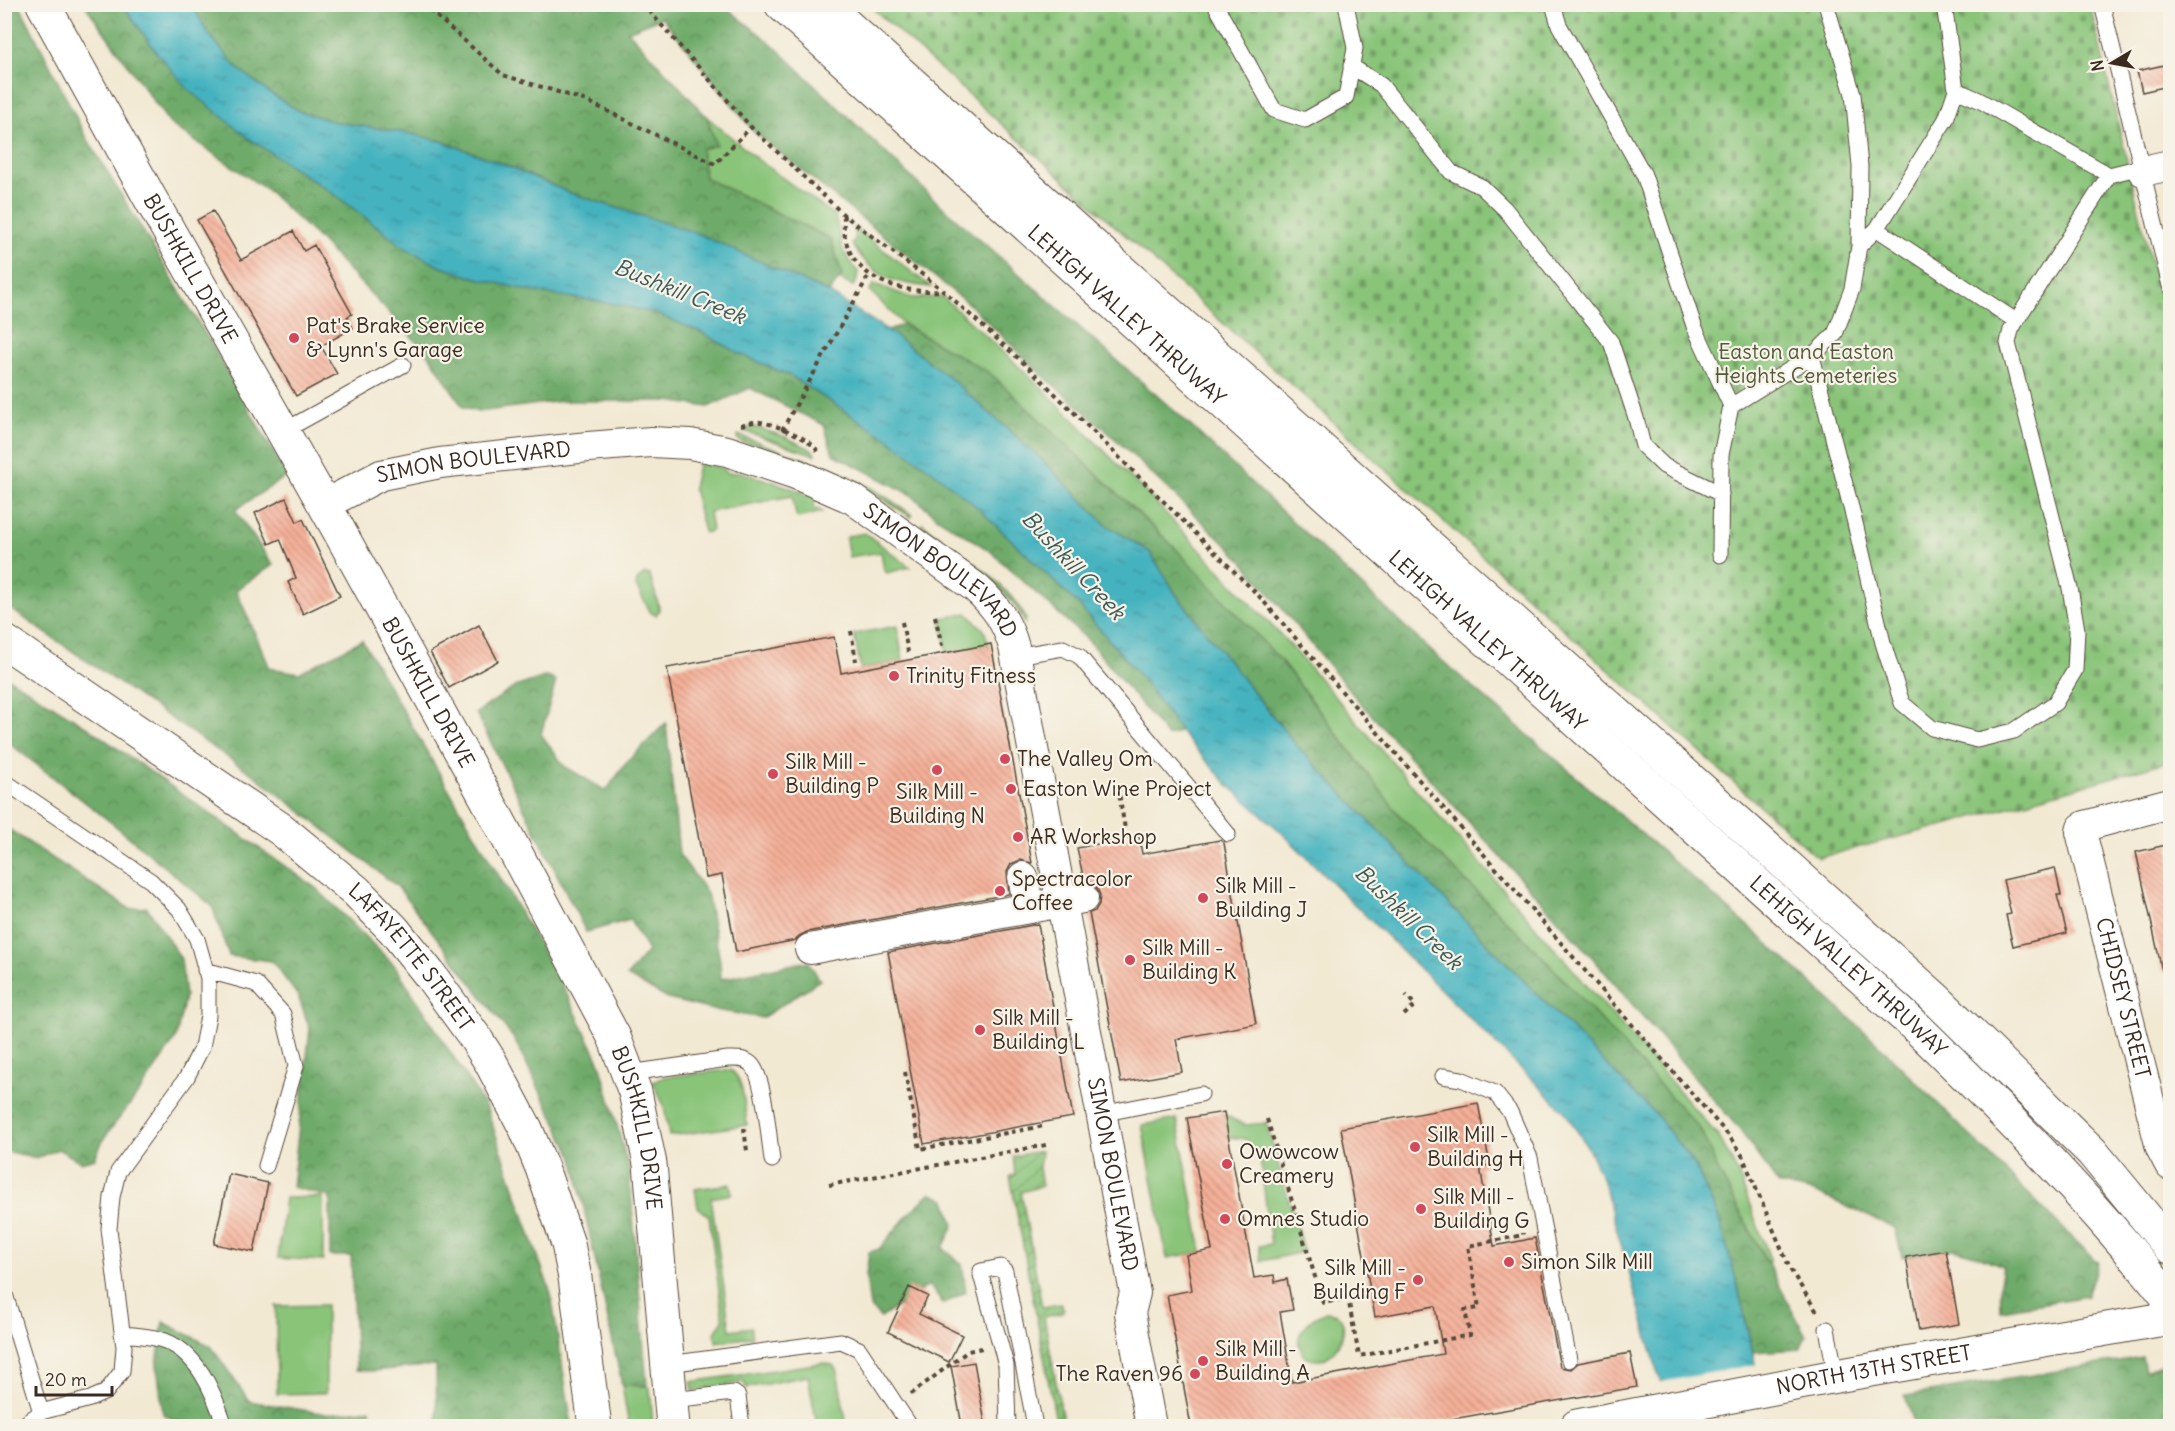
<svg xmlns="http://www.w3.org/2000/svg" width="2175" height="1431" font-family="Delius,sans-serif">
<style>
.green{fill:#89c479;stroke:#62774c;stroke-width:1.5}
.forest{fill:url(#forest-crowns);stroke:#546a44;stroke-width:1.5}
.cemetery{fill:url(#cemetery-stones);stroke:#62774c;stroke-width:1.5}
.garden{fill:url(#garden-furrows);stroke:#62774c;stroke-width:1.5}
.water{fill:url(#water-ripples);stroke:#406e6e;stroke-width:1.5}
.pier{fill:#f2e9d3}
.building{fill:url(#building-back-hatch)}
.lines{fill:none;stroke-linecap:round;stroke-linejoin:round}
.lane-casing{stroke:#564739;stroke-width:17}
.street-casing{stroke:#564739;stroke-width:32}
.secondary-casing{stroke:#564739;stroke-width:35}
.primary-casing{stroke:#564739;stroke-width:35}
.highway-casing{stroke:#564739;stroke-width:35}
.path{stroke:#564739;stroke-width:4;stroke-dasharray:4.5 4.5;stroke-linecap:butt}
.lane{stroke:#fff;stroke-width:15}
.street{stroke:#fff;stroke-width:30}
.secondary{stroke:#fff;stroke-width:33}
.primary{stroke:#fff;stroke-width:33}
.highway{stroke:#fff;stroke-width:33}
.poi-dot{fill:#d1495b;stroke:#f7f3e8;stroke-width:2}
.labels{text-anchor:middle;stroke-width:4.5;stroke-linejoin:round;paint-order:stroke}
.street-label{font-size:21px;fill:#3b2a1e;stroke:#f7f3e8}
.poi-label{font-size:21px;fill:#3b2a1e;stroke:#f7f3e8;text-anchor:start}
.park-label{font-size:21px;fill:#525839;stroke:#f7f3e8}
.water-label{font-size:22px;font-style:italic;fill:#3e5a56;stroke:#f7f3e8}
</style>
<defs>
<pattern id="forest-crowns" width="20" height="18" patternUnits="userSpaceOnUse" patternTransform="scale(1.5)"><rect width="20" height="18" fill="#6eaa69"/><path d="M2 6a3 3 0 1 1 6 0M12 15a3 3 0 1 1 6 0" fill="none" stroke="#5c8b56"/></pattern>
<pattern id="cemetery-stones" width="16" height="16" patternUnits="userSpaceOnUse" patternTransform="scale(1.5)"><rect width="16" height="16" fill="#89c479"/><path d="M2 7V4a2 2 0 0 1 4 0v3zM10 15v-3a2 2 0 0 1 4 0v3z" fill="#719f63"/></pattern>
<pattern id="garden-furrows" width="10" height="10" patternUnits="userSpaceOnUse" patternTransform="scale(1.5)"><rect width="10" height="10" fill="#89c479"/><path d="M-1 1l2-2M0 10L10 0M9 11l2-2" fill="none" stroke="#719f63"/></pattern>
<pattern id="water-ripples" width="26" height="14" patternUnits="userSpaceOnUse" patternTransform="scale(1.5)"><rect width="26" height="14" fill="#44b3bf"/><path d="M2 4q2-2 4 0t4 0M15 11q2-2 4 0t4 0" fill="none" stroke="#3a929b"/></pattern>
<pattern id="building-back-hatch" width="6" height="6" patternUnits="userSpaceOnUse" patternTransform="scale(1.5)"><rect width="6" height="6" fill="#f5b099"/><path d="M-1 5l2 2M0 0l6 6M5-1l2 2" fill="none" stroke="#c88f7c"/></pattern>
</defs>
<rect width="100%" height="100%" fill="#f7f3e8"/>
<filter id="ink" filterUnits="userSpaceOnUse"><feTurbulence type="fractalNoise" baseFrequency=".0167" numOctaves="2"/><feDisplacementMap in="SourceGraphic" scale="12" xChannelSelector="R" yChannelSelector="G"/><feConvolveMatrix kernelMatrix="1 2 1 2 8 2 1 2 1" color-interpolation-filters="sRGB"/></filter>
<filter id="wash" filterUnits="userSpaceOnUse"><feTurbulence type="fractalNoise" baseFrequency=".008" numOctaves="4" result="noise"/><feDisplacementMap in="SourceGraphic" scale="24" xChannelSelector="R" yChannelSelector="G"/><feGaussianBlur stdDeviation="1.35" result="paint"/><feColorMatrix in="noise" values="0 0 0 0 0 0 0 0 0 0 0 0 0 0 0 0 0 1.4 0 .05"/><feComposite in="paint" operator="in"/></filter>
<g filter="url(#wash)">
<rect width="100%" height="100%" fill="#f2e9d3"/>
<path class="green" d="M707 117 762 163 835 216 843 251 858 272 856 283 853 286 839 279 842 275 831 239 705 178 701 149 716 145Z
M854 227 931 287C893 283 874 278 852 244L855 240Z
M874 284 912 298 943 297 1038 384 1156 503 1291 646 1719 1137 1738 1173 1770 1259 1768 1264 1718 1170 1700 1129 1400 816 1282 662 1173 546 990 374 903 324 870 291Z
M751 426 783 436 813 450 815 455 744 431Z
M702 464 721 468 728 473 740 472 783 485 817 498 813 507 822 512 798 518 796 515 792 496 709 512 712 530 706 533 704 532 693 488 698 465Z
M865 533 910 567 887 573 884 570 881 552 849 557 846 539 848 536Z
M645 574 650 575 659 607V611L656 615 651 613 636 586 637 580Z
M967 613 984 630 989 645 947 653 941 618Z
M897 626 903 661 861 669 854 634Z
M730 1070C744 1076 745 1111 747 1125L669 1136 664 1106 653 1082 664 1077Z
M1224 1115 1245 1125 1266 1123 1304 1252 1261 1261 1259 1246 1271 1244 1259 1150 1252 1149 1246 1139 1228 1137Z
M1177 1119 1202 1252 1167 1258 1142 1125Z
M730 1184 732 1194 711 1198 730 1330 751 1327 752 1337 716 1342 715 1333 723 1320 709 1216 698 1207 695 1189Z
M323 1197V1261L278 1258 285 1198Z
M326 1305V1393L277 1394 276 1306Z
M1326 1312C1359 1312 1339 1362 1316 1360 1309 1360 1304 1356 1301 1350 1292 1333 1311 1318 1326 1312Z
M822 1363 833 1365 837 1371 847 1426H817L808 1376 746 1388 744 1382 693 1391 691 1382Z
M622 1385 647 1386 650 1388 653 1426H629Z"/>
<path class="forest" d="M19 4 85 135 212 345 287 476 235 510 273 565 236 590 270 668 299 673 362 640 563 986 600 1063 629 1169 647 1386 622 1385 573 1157 514 1039 398 887 255 776 5 605 4 5Z
M85 5H123L157 53 220 114 248 138 337 196 405 248 439 266 469 276 534 292 616 304 657 314 701 332 740 354 791 376 882 435 930 469 977 507 1077 603 1141 677 1181 731 1167 736 1089 641 990 551 938 518 910 494 833 454 824 425 750 388 708 407 668 401H562L478 412 463 407 429 355 317 237 267 190 170 124Z
M192 5H723L771 43 937 202 1178 414 1430 650 1748 926 1873 1039 2098 1263 2087 1296 2001 1310 2000 1283 2003 1266 1975 1255 1953 1249 1902 1257 1895 1228 1814 1192 1778 1184 1739 1129 1591 956 1356 698 1240 558 1110 434 1041 374 971 306 754 132 662 17 628 31 707 117 716 145 701 149 705 178 831 239 842 275 829 293 699 234 570 193 501 163 441 141 407 133 335 122 299 111 268 92 236 67 208 33Z
M903 324 990 373 1173 546 1282 662 1400 816 1543 957 1700 1129 1718 1170 1806 1336 1800 1349 1753 1352 1737 1283 1719 1219 1695 1166 1659 1118 1470 926 1295 744 1177 596 1150 552 1106 525 1040 458 950 378 889 331Z
M5 676 84 725 316 888 395 966 487 1109 551 1294 572 1426H437L436 1365 374 1371 356 1370 351 1256H330V1197L292 1187 310 1029 298 996 272 961 229 956 212 906 113 824 5 740Z
M547 676 556 681 541 734 564 766 606 791 626 763 666 723 679 854 707 893 720 961 721 979 808 961 820 980 762 1018 704 1008 668 999 627 976 648 951 630 920 586 932 476 713 515 687Z
M5 827 130 909 147 907 181 959 185 997 176 1038 141 1090 104 1138 95 1158 81 1162 58 1149 37 1158 5 1151Z
M930 1193 946 1200 954 1225 943 1248 962 1264 966 1292 943 1304 929 1285 881 1318 870 1308 866 1275 869 1252 879 1249 906 1217Z
M163 1322 211 1346 249 1401 327 1414 370 1409 374 1426H185L163 1414 157 1365Z
M2142 1357 2145 1371 2166 1363 2170 1370V1426H1915L1905 1396Z"/>
<path class="cemetery" d="M869 5H2090L2170 341V761L1945 825 1818 858Z"/>
<path class="garden" d="M738 435 836 470 875 490 913 515 911 517C855 481 805 457 741 442L737 438Z
M922 523C955 549 1007 581 1026 618L1025 623C1010 587 952 550 921 525Z
M1041 1151 1039 1168 1042 1186 1021 1192 1042 1307 1061 1304 1064 1309 1062 1313 1044 1317 1064 1426H1057L1010 1176 1015 1175 1013 1156Z"/>
<path class="water" d="M123 5H192L208 33 236 67 268 92 299 111 335 122 407 133 441 141 501 163 570 193 699 234 829 293 889 331 950 378 1040 458 1106 525 1150 552 1177 596 1295 744 1470 926 1659 1118 1695 1166 1719 1219 1737 1283 1769 1426H1673L1602 1178 1587 1146 1565 1112 1280 831 1229 786 1185 737 1141 677 1077 603 977 507 930 469 882 435 791 376 740 354 701 332 657 314 616 304 534 292 469 276 439 266 405 248 337 196 248 138 187 88 157 53Z"/>
<path class="pier" d="M1758 1364 1770 1417 1718 1426H1669L1656 1383Z"/>
<g id="blocks">
<path class="building" d="M2164 65 2168 86 2142 92 2137 71Z
M213 211 241 260 293 231 304 251 314 245 352 314 347 317 353 328 321 346 337 374 296 396 197 220Z
M286 498 297 522 303 519 340 596 303 614 288 582 296 578 280 539 269 544 255 513Z
M479 625 498 661 449 688 430 652Z
M834 637 841 673 991 644 1032 863 1020 860 1011 864 1007 872 1009 894 807 932 799 936 796 940 736 952 722 875 706 878 667 668Z
M1139 836 1142 854 1220 840 1224 843 1256 1024 1176 1039 1182 1072 1121 1083 1089 913 1095 911 1099 904 1100 895 1096 886 1089 882 1084 881 1077 848Z
M2170 844V970L2162 971 2136 852Z
M2055 868 2061 895H2057L2067 933 2013 946 2006 915 2011 914 2003 880Z
M1038 924 1073 1117 924 1144 888 952Z
M1478 1103 1490 1165 1480 1167 1494 1246 1535 1238 1560 1367 1571 1369 1578 1363 1630 1353 1637 1387 1412 1426H1191L1167 1295 1192 1290 1186 1255 1212 1250 1187 1118 1224 1112 1254 1278 1274 1275 1275 1282 1287 1279 1293 1310 1280 1312 1292 1382 1443 1354 1435 1306 1375 1317 1341 1128Z
M229 1174 268 1183 254 1252 214 1244Z
M1946 1250 1959 1324 1919 1331 1906 1257Z
M909 1287 928 1296 919 1314 962 1335 949 1362 888 1332Z
M974 1362 985 1423 962 1426 951 1366Z"/>
</g>
</g>
<g filter="url(#ink)">
<use href="#blocks" fill-opacity="0" stroke="#564739" stroke-width="1.5"/>
<g class="lines">
<g class="lane-casing">
<path id="lane" d="M1215 4 1274 110 1305 120 1346 97 1355 48 1346 4
M1553 4 1559 25 1644 175 1694 326 1731 406
M1826 4 1853 94 1860 166 1859 246
M2102 4 2170 286
M1351 66 1381 85 1451 172 1482 187 1505 209 1611 342 1636 418 1643 446 1664 466 1721 494
M2109 175 2141 167
M1877 229 2016 321
M1812 356 1855 523 1883 643 1902 703 1932 728 1977 740 2014 731 2055 703 2075 670 2077 630 2070 588 2008 343 2011 330 2016 321 2109 175 1979 100 1956 90 1944 4
M282 432 403 365
M1720 555 1721 455 1731 406 1812 356 1835 334 1852 289 1859 246 1877 229 1946 119 1956 90
M1016 656 1063 648 1079 656 1228 834
M4 781 151 881 179 909 197 939 208 978V1016L202 1047 187 1077 118 1172 112 1197 109 1229 124 1347 122 1371 106 1392 90 1399 41 1412 22 1426
M205 970 256 984 283 1014 296 1066 266 1166
M629 1073 728 1059C736 1059 744 1058 751 1064 765 1077 769 1140 772 1160
M1443 1076 1461 1079 1495 1093 1510 1112 1530 1158 1569 1360
M1101 1114 1201 1094
M4 1291 41 1412
M1827 1329 1836 1376
M122 1334C134 1335 148 1336 159 1339 197 1349 214 1393 225 1426
M668 1364 841 1341 859 1349 910 1426
M671 1400 734 1393 738 1396 742 1426
M1008 1426 1006 1365 981 1275V1271L1001 1267 1005 1271 1035 1426"/>
</g>
<g class="street-casing">
<g id="street">
<path d="M2143 171 2170 165"/>
<path id="s1" d="M324 505 381 475 440 463 588 447 651 442 690 444 727 451 796 474 853 499 976 588C995 605 1007 622 1014 647L1135 1293 1130 1313 1151 1426"/>
<path id="s2" d="M2170 803 2085 826 2082 828 2081 832 2161 1148 2170 1165"/>
<path d="M1023 877 1029 908"/>
<path d="M810 949 1083 898"/>
</g>
</g>
<g class="secondary-casing">
<g id="secondary">
<path id="s3" d="M43 4 150 198 337 527 494 812 614 1037 635 1092 650 1164 673 1426"/>
</g>
</g>
<g class="primary-casing">
<g id="primary">
<path id="s4" d="M4 641 282 830 356 891 394 930 430 975 474 1036 490 1061 526 1129 542 1168 568 1244 575 1278 595 1426"/>
<path id="s5" d="M1577 1426 1836 1376 2170 1318"/>
</g>
</g>
<g class="highway-casing">
<g id="highway">
<path id="s6" d="M781 4 1915 1026C2005 1113 2093 1202 2170 1300"/>
<path d="M823 4 1936 999 2092 1152 2170 1247"/>
</g>
</g>
<path class="path" d="M423 4 503 75 587 101 715 164 751 127
M643 4 751 127 844 215 944 291 1028 367 1258 595 1729 1136 1742 1155 1790 1269 1817 1312
M844 215C839 275 893 294 944 291
M741 425C747 424 754 421 760 422 777 425 811 438 819 453
M782 430 869 275
M935 616 942 646
M902 622 908 652
M851 631 856 661
M1118 787 1125 829
M1404 1015 1415 1005 1406 995
M905 1072 920 1149 1044 1126
M1267 1119 1323 1303 1348 1298 1359 1356 1470 1335 1465 1310 1479 1308 1468 1246 1523 1235V1233
M744 1128 747 1151
M1260 1152 1276 1149
M829 1185 1046 1145
M911 1394 968 1351 982 1348"/>
<use href="#lane" class="lane"/>
<use href="#street" class="street"/>
<use href="#secondary" class="secondary"/>
<use href="#primary" class="primary"/>
<use href="#highway" class="highway"/>
</g>
</g>
<g class="poi-dot">
<circle cx="294" cy="338" r="6"/>
<circle cx="894" cy="676" r="6"/>
<circle cx="1005" cy="759" r="6"/>
<circle cx="937" cy="770" r="6"/>
<circle cx="773" cy="774" r="6"/>
<circle cx="1011" cy="789" r="6"/>
<circle cx="1018" cy="837" r="6"/>
<circle cx="1000" cy="891" r="6"/>
<circle cx="1203" cy="898" r="6"/>
<circle cx="1130" cy="960" r="6"/>
<circle cx="980" cy="1030" r="6"/>
<circle cx="1415" cy="1147" r="6"/>
<circle cx="1227" cy="1164" r="6"/>
<circle cx="1421" cy="1209" r="6"/>
<circle cx="1225" cy="1219" r="6"/>
<circle cx="1509" cy="1262" r="6"/>
<circle cx="1418" cy="1280" r="6"/>
<circle cx="1203" cy="1361" r="6"/>
<circle cx="1195" cy="1374" r="6"/>
</g>
<g class="labels">
<g class="street-label">
<text dy="7" stroke="none"><textPath href="#s3" startOffset="303">BUSHKILL DRIVE</textPath></text>
<text dy="7" stroke="none"><textPath href="#s6" startOffset="465">LEHIGH VALLEY THRUWAY</textPath></text>
<text dy="7" stroke="none"><textPath href="#s1" startOffset="158">SIMON BOULEVARD</textPath></text>
<text dy="7" stroke="none"><textPath href="#s1" startOffset="662">SIMON BOULEVARD</textPath></text>
<text dy="7" stroke="none"><textPath href="#s6" startOffset="951">LEHIGH VALLEY THRUWAY</textPath></text>
<text dy="7" stroke="none"><textPath href="#s3" startOffset="789">BUSHKILL DRIVE</textPath></text>
<text dy="7" stroke="none"><textPath href="#s4" startOffset="518">LAFAYETTE STREET</textPath></text>
<text dy="7" stroke="none"><textPath href="#s6" startOffset="1437">LEHIGH VALLEY THRUWAY</textPath></text>
<text dy="7" stroke="none"><textPath href="#s2" startOffset="267">CHIDSEY STREET</textPath></text>
<text dy="7" stroke="none"><textPath href="#s3" startOffset="1275">BUSHKILL DRIVE</textPath></text>
<text dy="7" stroke="none"><textPath href="#s1" startOffset="1308">SIMON BOULEVARD</textPath></text>
<text dy="7" stroke="none"><textPath href="#s5" startOffset="302">NORTH 13TH STREET</textPath></text>
</g>
<g class="poi-label">
<text x="306" y="333">Pat's Brake Service<tspan x="306" dy="24">&amp; Lynn's Garage</tspan></text>
<text x="906" y="683">Trinity Fitness</text>
<text x="1017" y="766">The Valley Om</text>
<text x="785" y="769">Silk Mill -<tspan x="785" dy="24">Building P</tspan></text>
<text x="1023" y="796">Easton Wine Project</text>
<text x="937" y="799" text-anchor="middle">Silk Mill -<tspan x="937" dy="24">Building N</tspan></text>
<text x="1030" y="844">AR Workshop</text>
<text x="1012" y="886">Spectracolor<tspan x="1012" dy="24">Coffee</tspan></text>
<text x="1215" y="893">Silk Mill -<tspan x="1215" dy="24">Building J</tspan></text>
<text x="1142" y="955">Silk Mill -<tspan x="1142" dy="24">Building K</tspan></text>
<text x="992" y="1025">Silk Mill -<tspan x="992" dy="24">Building L</tspan></text>
<text x="1427" y="1142">Silk Mill -<tspan x="1427" dy="24">Building H</tspan></text>
<text x="1239" y="1159">Owowcow<tspan x="1239" dy="24">Creamery</tspan></text>
<text x="1433" y="1204">Silk Mill -<tspan x="1433" dy="24">Building G</tspan></text>
<text x="1237" y="1226">Omnes Studio</text>
<text x="1521" y="1269">Simon Silk Mill</text>
<text x="1406" y="1275" text-anchor="end">Silk Mill -<tspan x="1406" dy="24">Building F</tspan></text>
<text x="1215" y="1356">Silk Mill -<tspan x="1215" dy="24">Building A</tspan></text>
<text x="1183" y="1381" text-anchor="end">The Raven 96</text>
</g>
<g class="park-label">
<text x="1806" y="359">Easton and Easton<tspan x="1806" dy="24">Heights Cemeteries</tspan></text>
</g>
<g class="water-label">
<text transform="translate(680 291) rotate(22)" y="8">Bushkill Creek</text>
<text transform="translate(1074 565) rotate(47)" y="8">Bushkill Creek</text>
<text transform="translate(1409 917) rotate(44)" y="8">Bushkill Creek</text>
</g>
</g>
<rect width="2175" height="1431" fill="none" stroke="#f7f3e8" stroke-width="24"/>
<g transform="translate(2112 63) rotate(260)" stroke="#f7f3e8" stroke-width="4.5" paint-order="stroke">
<path d="M0-4.5L10 22L0 15L-10 22Z" fill="#3b2a1e"/>
<text y="-9" font-size="16" font-weight="bold" text-anchor="middle" fill="#3b2a1e">N</text>
</g>
<path d="M36 1386v9h76v-9" fill="none" stroke="#3b2a1e" stroke-width="3"/>
<text x="45" y="1386" font-size="18" fill="#3b2a1e" stroke="#f7f3e8" stroke-width="4.5" paint-order="stroke">20 m</text>
</svg>
